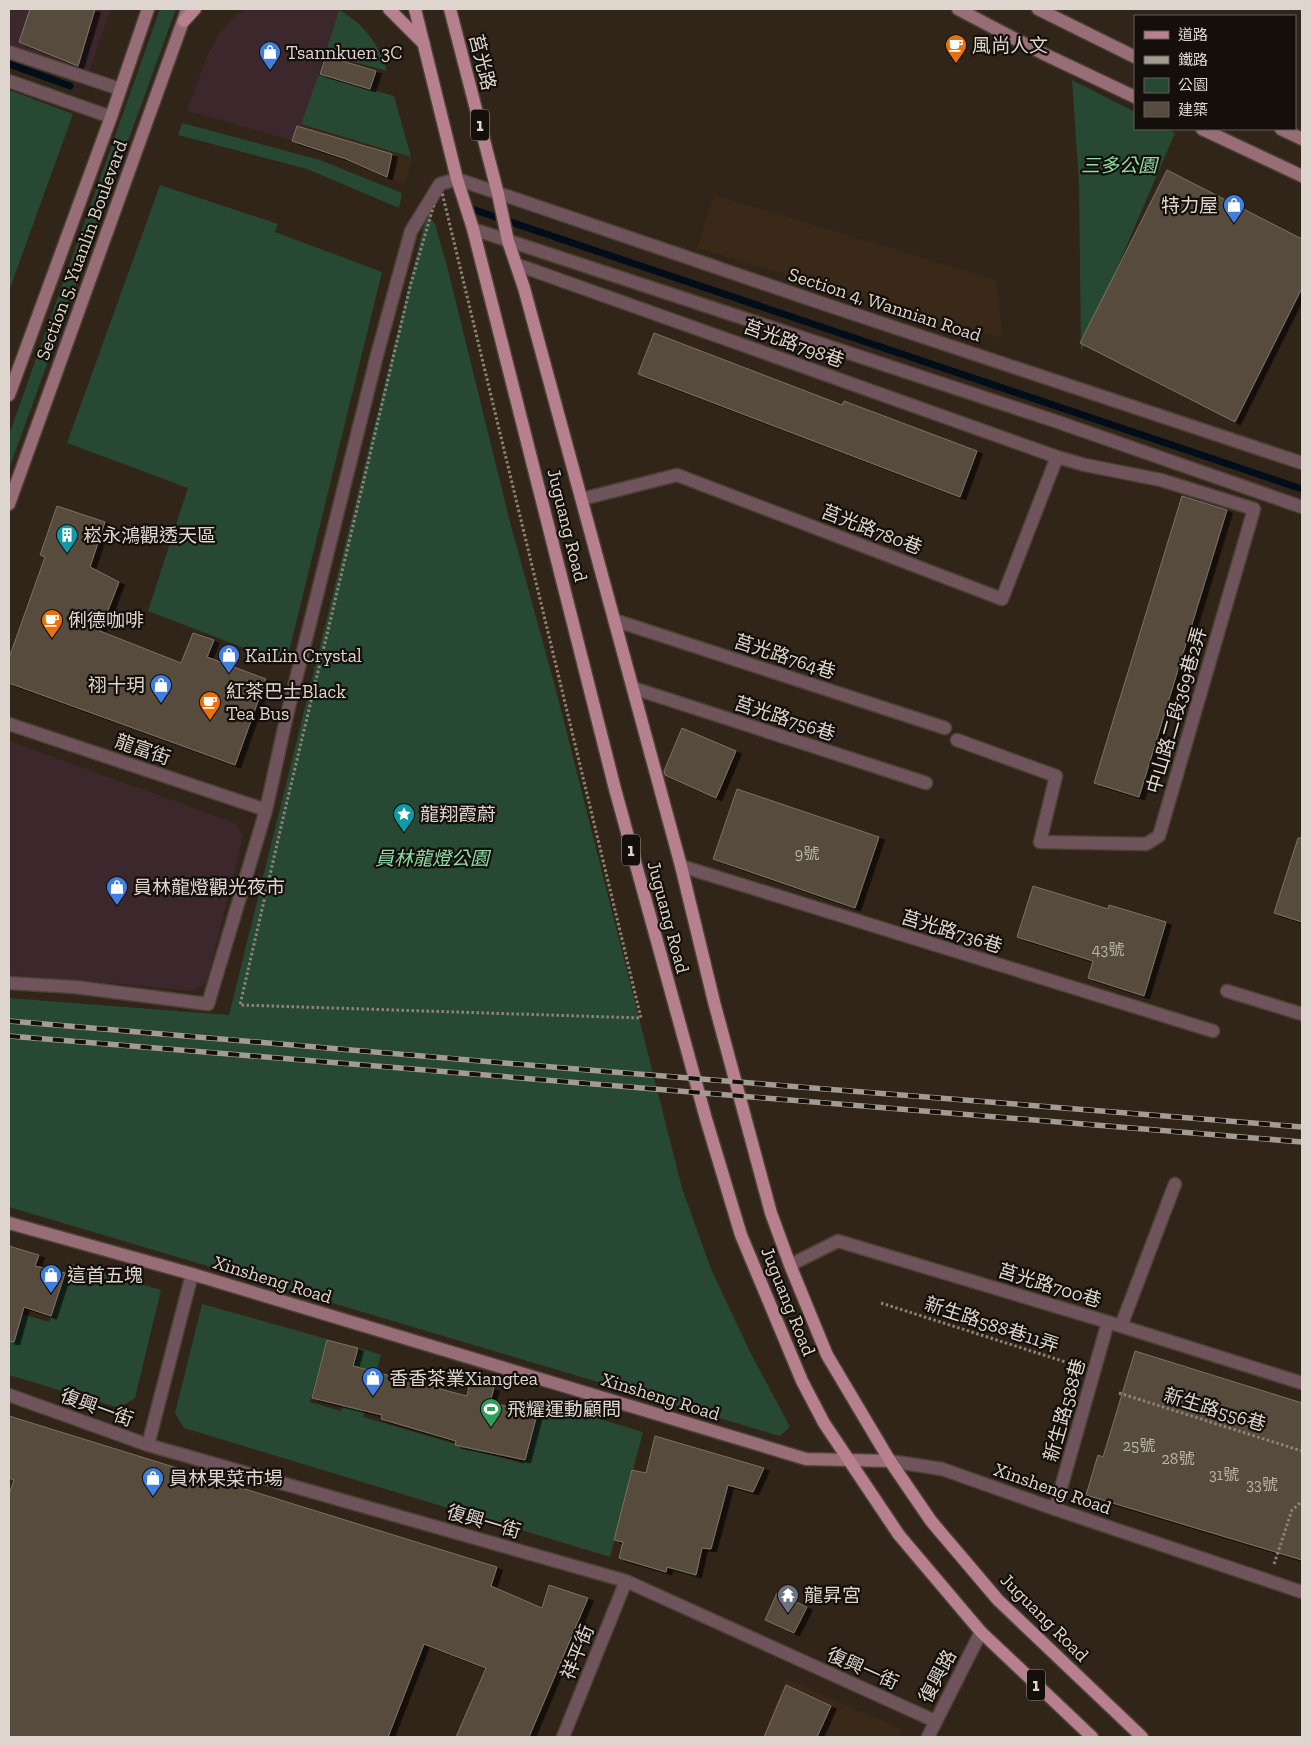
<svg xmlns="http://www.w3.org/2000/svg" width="1311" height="1746" font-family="'Zilla Slab','Noto Sans TC',serif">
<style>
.commercial{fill:#3c282c}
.built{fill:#3a2918}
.green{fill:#274833}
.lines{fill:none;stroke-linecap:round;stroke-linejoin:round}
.stream{stroke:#010e19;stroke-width:7}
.building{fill:#574c3e;stroke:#7d7162;filter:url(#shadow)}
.lane-casing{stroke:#4d4136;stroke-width:15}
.street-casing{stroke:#4d4136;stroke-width:15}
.secondary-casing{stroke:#4d4136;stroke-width:15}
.primary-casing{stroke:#4d4136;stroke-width:15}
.path{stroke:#8d8379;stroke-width:3;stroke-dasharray:2.5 2.5;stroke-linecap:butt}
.lane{stroke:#6f545b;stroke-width:12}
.street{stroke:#6f545b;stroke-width:12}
.secondary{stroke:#976d78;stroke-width:12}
.primary{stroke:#b6808f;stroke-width:12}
.rail-casing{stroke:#a49b92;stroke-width:5.5}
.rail{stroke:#140f0a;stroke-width:4;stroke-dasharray:11;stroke-linecap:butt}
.labels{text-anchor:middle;stroke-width:4.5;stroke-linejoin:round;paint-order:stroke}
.number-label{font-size:16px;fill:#bcb4aa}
.shield{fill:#140f0a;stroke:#a19a93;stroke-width:1}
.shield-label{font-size:18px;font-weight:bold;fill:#ded6ce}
.poi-label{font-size:19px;fill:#ded6ce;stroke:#140f0a;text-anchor:start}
.street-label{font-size:19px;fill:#ded6ce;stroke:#140f0a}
.park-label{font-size:19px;font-style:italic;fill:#8bdea8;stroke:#140f0a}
</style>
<defs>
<filter id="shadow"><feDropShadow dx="5.5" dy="3" stdDeviation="0" flood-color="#0009"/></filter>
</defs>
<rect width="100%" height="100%" fill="#312519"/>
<path class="commercial" d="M9 9H111L89 71 70 67 9 44Z
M246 9 339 10 296 141 187 111 207 56 219 34 234 17Z
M9 741 235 823 243 837 207 981 194 991 79 980 9 975Z"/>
<path class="built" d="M301 124 411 157 412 160 405 184 317 147 296 141Z
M714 195 996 280 1002 338 697 248Z
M786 1679 899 1728 902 1737H763Z"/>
<path class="green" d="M160 9H176L9 469V435Z
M339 10C363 23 379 44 387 71L325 54Z
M318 75 394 96 411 157 301 124Z
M1072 80 1135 112V129H1167L1175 133 1081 352 1079 183Z
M9 90 73 114 9 291Z
M182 123 320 160 402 193 399 208 307 169 178 135Z
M160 185 278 224 275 232 382 272 286 664 148 611 188 488 67 443Z
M427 213 435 224 447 266 510 522 558 698 682 1188 711 1269 749 1350 790 1427 780 1436 9 1207V998L229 1015Z
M68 1263 161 1290 135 1398 119 1408 9 1375V1334L15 1312 49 1322Z
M202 1304 327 1339 310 1402 341 1411 360 1348 381 1355 363 1417 524 1464 540 1401 643 1432 610 1557 184 1428 175 1413Z"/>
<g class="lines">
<path class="stream" d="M9 64 70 86
M466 207 1302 489"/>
</g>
<path class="building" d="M30 9H95L78 66 19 42Z
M326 56 376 71 370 89 320 74Z
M297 126 392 154 387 177 346 159 292 141Z
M1167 170 1302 239V288L1235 422 1080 343Z
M654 333 842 405 844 401 977 451 960 497 638 374Z
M1182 496 1227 510 1139 797 1094 783Z
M57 506 105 522 90 567 119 582 100 631 181 663 193 633 214 640 207 657 266 679 235 765 9 683V658L45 557 40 555Z
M682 728 736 751 716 798 665 775 664 771Z
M737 789 879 837 855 908 713 859Z
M1298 838H1302V922L1274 913Z
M1033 886 1108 909 1109 905 1166 922 1144 996 1088 978 1093 961 1017 937Z
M9 1246 39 1255 35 1266 65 1273 51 1316 24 1307 14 1342 9 1341Z
M327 1340 358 1348 353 1366 467 1396 470 1381 494 1388 490 1402 537 1414 525 1460 455 1445 456 1441 381 1419 382 1415 312 1398Z
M1135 1351 1302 1403V1560L1086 1495 1098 1455 1103 1457Z
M9 1416 497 1567 491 1586 542 1608 549 1585 588 1598 529 1737H456L486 1668 424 1644 388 1737H9V1494L14 1480 9 1478Z
M655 1436 764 1468 753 1492 728 1485 711 1549 702 1548 696 1575 667 1567 666 1572 619 1558 623 1542 614 1540 632 1470 646 1473Z
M777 1593 807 1607 794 1633 765 1620Z
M786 1685 831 1706 817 1737H764Z"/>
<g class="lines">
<g class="lane-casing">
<path id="lane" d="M518 265 1057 457 1085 465 1161 480 1254 509 1159 836 1146 844 1040 842 1056 776 957 740
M582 499 677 475 1002 599 1057 457
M614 620 945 728
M633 688 926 783
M681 866 1213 1031
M1227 991 1302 1014
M790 1265 838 1241 1108 1322 1302 1383
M1121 1326 1175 1184
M148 1445 192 1274
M1055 1509 1108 1322"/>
</g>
<g class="street-casing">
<path id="street" d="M9 52 120 89
M9 81 111 117
M473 229 1055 421 1302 507
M9 724 266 810
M9 983 75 987 208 1004 266 810 287 715 377 355 411 231 440 184 457 179 824 304 1302 463
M9 1395 148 1445 626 1581 935 1721
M890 1461 942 1469 1055 1509 1302 1592
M563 1737 626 1581
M928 1737 981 1632"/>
</g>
<g class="secondary-casing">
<path id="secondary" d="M958 9 1042 53 1135 97
M1038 9 1135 57
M1202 129 1302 176
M1281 129 1302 139
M9 395 111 117 148 9
M9 504 187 10
M9 1223 192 1274 806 1459 890 1461"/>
</g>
<g class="primary-casing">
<path id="primary" d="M389 9 424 44
M415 9 457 179 473 229 615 789 706 1119 741 1235 802 1381 824 1423 899 1535 981 1632 1092 1737
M450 9 498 194 508 241 524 288 681 866 714 1002 771 1213 790 1265 827 1355 890 1461 931 1521 998 1600 1142 1737
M184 21 195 9"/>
</g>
<path class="path" d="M440 184 641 1018 240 1005 284 814 411 283Z
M881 1303 1078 1366
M1119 1393 1302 1451
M1274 1564 1292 1510 1302 1501"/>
<use href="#lane" class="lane"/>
<use href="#street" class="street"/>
<use href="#secondary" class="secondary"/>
<use href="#primary" class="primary"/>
<g class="rail-casing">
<path id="rail" d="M9 1021 588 1070 1302 1127
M9 1036 1302 1142"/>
</g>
<use href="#rail" class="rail"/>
</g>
<defs>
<g id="cafe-pin" transform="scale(1.125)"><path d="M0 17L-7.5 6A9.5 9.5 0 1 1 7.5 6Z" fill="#e8710a" stroke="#140f0a"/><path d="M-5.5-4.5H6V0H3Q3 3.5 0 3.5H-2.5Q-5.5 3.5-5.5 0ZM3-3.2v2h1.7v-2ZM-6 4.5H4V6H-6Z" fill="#fff"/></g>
<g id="shop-pin" transform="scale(1.125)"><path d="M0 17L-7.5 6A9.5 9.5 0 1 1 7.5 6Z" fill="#3f7fe0" stroke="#140f0a"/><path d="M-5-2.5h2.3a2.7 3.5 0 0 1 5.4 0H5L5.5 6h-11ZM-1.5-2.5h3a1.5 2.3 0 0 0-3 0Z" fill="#fff"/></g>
<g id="building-pin" transform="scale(1.125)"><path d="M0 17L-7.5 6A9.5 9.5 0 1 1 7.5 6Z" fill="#0f9aa8" stroke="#140f0a"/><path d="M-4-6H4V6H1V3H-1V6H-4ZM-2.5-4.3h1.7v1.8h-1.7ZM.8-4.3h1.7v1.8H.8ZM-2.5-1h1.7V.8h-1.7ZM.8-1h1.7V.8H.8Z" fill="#fff"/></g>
<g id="sight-pin" transform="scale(1.125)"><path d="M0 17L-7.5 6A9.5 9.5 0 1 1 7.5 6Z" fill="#0f9aa8" stroke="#140f0a"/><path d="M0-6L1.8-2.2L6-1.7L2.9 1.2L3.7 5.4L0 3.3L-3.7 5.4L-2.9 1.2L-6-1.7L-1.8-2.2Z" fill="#fff"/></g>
<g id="stadium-pin" transform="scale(1.125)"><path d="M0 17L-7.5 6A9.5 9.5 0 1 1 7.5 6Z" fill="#2e9e5b" stroke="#140f0a"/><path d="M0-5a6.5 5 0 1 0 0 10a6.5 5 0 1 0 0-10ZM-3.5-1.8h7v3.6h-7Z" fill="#fff"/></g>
<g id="temple-pin" transform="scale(1.125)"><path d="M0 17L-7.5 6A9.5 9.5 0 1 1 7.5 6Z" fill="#6b7280" stroke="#140f0a"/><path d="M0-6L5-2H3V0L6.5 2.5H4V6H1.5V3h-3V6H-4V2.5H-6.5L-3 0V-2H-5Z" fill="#fff"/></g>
</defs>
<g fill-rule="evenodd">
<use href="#cafe-pin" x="956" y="45"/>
<use href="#shop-pin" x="270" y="52"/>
<use href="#shop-pin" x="1234" y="205"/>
<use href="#building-pin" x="67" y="535"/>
<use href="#cafe-pin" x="52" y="620"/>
<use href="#shop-pin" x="229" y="655"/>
<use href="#shop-pin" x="161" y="685"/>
<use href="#cafe-pin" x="210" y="702"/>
<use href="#sight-pin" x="404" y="814"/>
<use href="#shop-pin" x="117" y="887"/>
<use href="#shop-pin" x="51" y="1275"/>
<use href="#shop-pin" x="373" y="1378"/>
<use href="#stadium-pin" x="491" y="1409"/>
<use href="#shop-pin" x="153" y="1478"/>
<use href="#temple-pin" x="788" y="1595"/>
</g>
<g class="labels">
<g class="number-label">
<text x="807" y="859">9號</text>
<text x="1108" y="955">43號</text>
<text x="1139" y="1451">25號</text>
<text x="1178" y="1464">28號</text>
<text x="1224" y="1480">31號</text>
<text x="1262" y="1490">33號</text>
</g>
<g class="shield">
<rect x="471" y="109.5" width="18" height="31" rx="4"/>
<rect x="622" y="834.5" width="18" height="31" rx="4"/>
<rect x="1027" y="1669.5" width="18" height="31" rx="4"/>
</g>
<g class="shield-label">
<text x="480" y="131">1</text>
<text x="631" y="856">1</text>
<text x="1036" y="1691">1</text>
</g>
<g class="poi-label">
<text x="972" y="52">風尚人文</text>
<text x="286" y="59">Tsannkuen 3C</text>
<text x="1218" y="212" text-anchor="end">特力屋</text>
<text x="83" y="542">崧永鴻觀透天區</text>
<text x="68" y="627">俐德咖啡</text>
<text x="245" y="662">KaiLin Crystal</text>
<text x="145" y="692" text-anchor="end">祤十玥</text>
<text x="226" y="698">紅茶巴士Black<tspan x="226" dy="22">Tea Bus</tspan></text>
<text x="420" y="821">龍翔霞蔚</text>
<text x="133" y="894">員林龍燈觀光夜市</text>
<text x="67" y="1282">這首五塊</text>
<text x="389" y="1385">香香茶業Xiangtea</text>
<text x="507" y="1416">飛耀運動顧問</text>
<text x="169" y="1485">員林果菜市場</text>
<text x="804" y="1602">龍昇宮</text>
</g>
<g class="street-label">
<text transform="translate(483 62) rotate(76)" y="7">莒光路</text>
<text transform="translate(81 250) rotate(-70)" y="7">Section 5, Yuanlin Boulevard</text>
<text transform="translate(885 304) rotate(18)" y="7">Section 4, Wannian Road</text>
<text transform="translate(794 343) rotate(20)" y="7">莒光路798巷</text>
<text transform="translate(568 525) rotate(76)" y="7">Juguang Road</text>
<text transform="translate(872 529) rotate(21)" y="7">莒光路780巷</text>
<text transform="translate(785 656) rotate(18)" y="7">莒光路764巷</text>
<text transform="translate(1176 710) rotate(-74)" y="7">中山路二段369巷2弄</text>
<text transform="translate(785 718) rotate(18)" y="7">莒光路756巷</text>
<text transform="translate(143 749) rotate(19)" y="7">龍富街</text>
<text transform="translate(669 917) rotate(75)" y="7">Juguang Road</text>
<text transform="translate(952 931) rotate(17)" y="7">莒光路736巷</text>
<text transform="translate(273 1279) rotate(17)" y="7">Xinsheng Road</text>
<text transform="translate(1050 1285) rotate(17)" y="7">莒光路700巷</text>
<text transform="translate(789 1301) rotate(68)" y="7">Juguang Road</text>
<text transform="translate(992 1324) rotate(18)" y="7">新生路588巷11弄</text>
<text transform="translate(661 1396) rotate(17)" y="7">Xinsheng Road</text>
<text transform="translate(97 1407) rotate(20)" y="7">復興一街</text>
<text transform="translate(1215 1409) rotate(17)" y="7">新生路556巷</text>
<text transform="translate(1064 1410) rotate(-74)" y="7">新生路588巷</text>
<text transform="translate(1053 1488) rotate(19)" y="7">Xinsheng Road</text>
<text transform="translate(484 1521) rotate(16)" y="7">復興一街</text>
<text transform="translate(1045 1617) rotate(45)" y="7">Juguang Road</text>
<text transform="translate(577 1652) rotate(-68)" y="7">祥平街</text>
<text transform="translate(863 1668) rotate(24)" y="7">復興一街</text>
<text transform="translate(937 1676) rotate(-62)" y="7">復興路</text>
</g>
<g class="park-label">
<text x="1119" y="172">三多公園</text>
<text x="432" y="865">員林龍燈公園</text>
</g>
</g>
<rect width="1311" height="1746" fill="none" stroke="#ded6ce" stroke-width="20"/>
<rect x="1134" y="15" width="162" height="115" fill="#140f0a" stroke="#655f58"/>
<rect x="1144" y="31" width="25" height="8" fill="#b6808f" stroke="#655f58"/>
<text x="1178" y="40" font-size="15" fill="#ded6ce">道路</text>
<rect x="1144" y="56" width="25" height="8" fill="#a49b92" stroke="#655f58"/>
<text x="1178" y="65" font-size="15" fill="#ded6ce">鐵路</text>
<rect x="1144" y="78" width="25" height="15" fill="#274833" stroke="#655f58"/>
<text x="1178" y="90" font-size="15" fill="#ded6ce">公園</text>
<rect x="1144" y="102" width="25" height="15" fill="#574c3e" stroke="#655f58"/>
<text x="1178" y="115" font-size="15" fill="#ded6ce">建築</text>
</svg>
